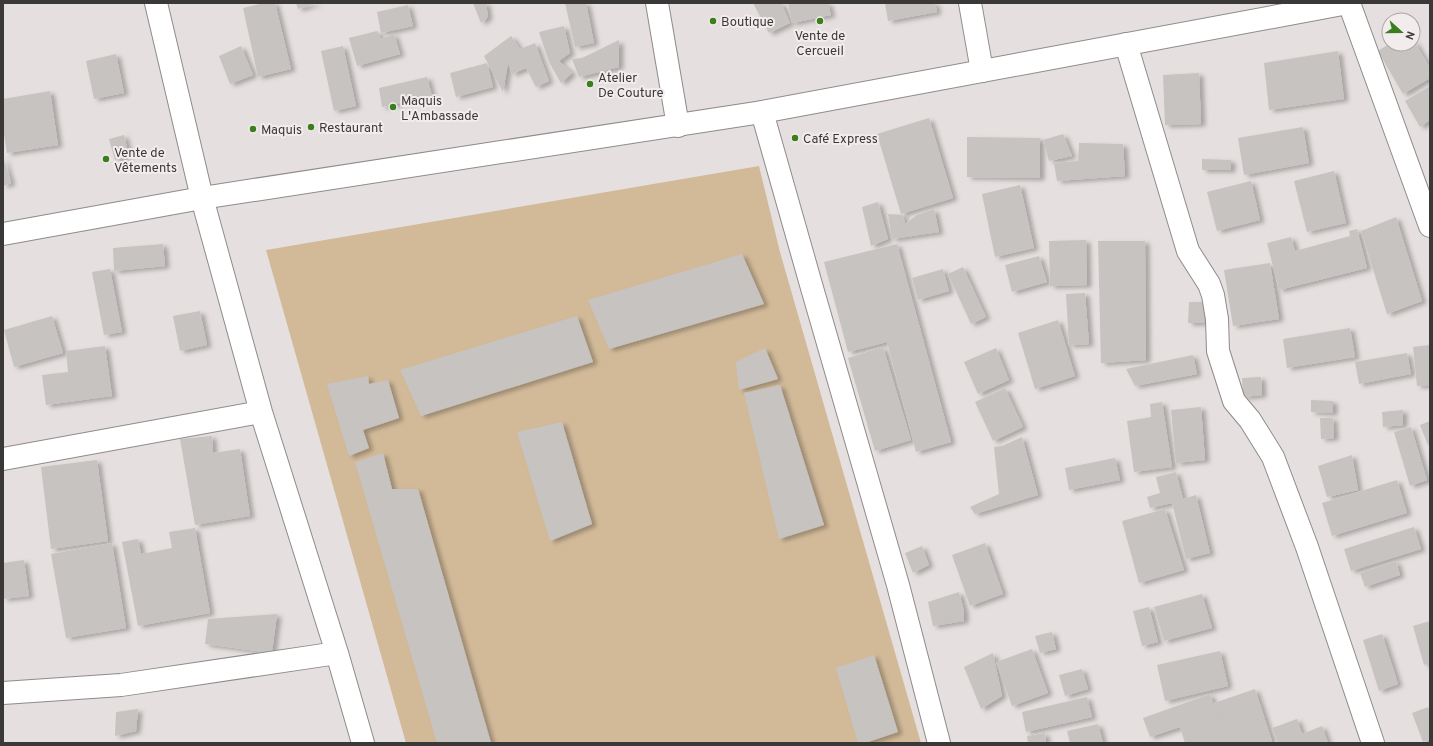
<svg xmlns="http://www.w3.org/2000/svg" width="1433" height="746" font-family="Overpass,sans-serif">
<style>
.green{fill:#d2ba99}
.building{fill:#c7c3c1;filter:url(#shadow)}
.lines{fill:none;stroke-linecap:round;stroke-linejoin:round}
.street-casing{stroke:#8f8b8a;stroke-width:24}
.secondary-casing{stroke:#8f8b8a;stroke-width:24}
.street{stroke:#fff;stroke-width:22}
.secondary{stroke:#fff;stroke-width:22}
.poi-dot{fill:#3b7d1f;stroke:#f2edec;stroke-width:1.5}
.labels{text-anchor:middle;stroke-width:4;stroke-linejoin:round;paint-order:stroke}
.poi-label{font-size:13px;fill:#3b3938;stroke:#f2edec;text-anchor:start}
</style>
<defs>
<filter id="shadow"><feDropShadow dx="4.5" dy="2.5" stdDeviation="2" flood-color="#0004"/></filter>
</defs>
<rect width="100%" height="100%" fill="#e5e0df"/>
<path class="green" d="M759 166 780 252 921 743H406L266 250Z"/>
<path class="building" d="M264 3H275L291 69 258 77 243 8Z
M296 3H318L298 9Z
M473 3H486L488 17 481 23Z
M565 3H586L594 43 575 47Z
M753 3H781L790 23 769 33Z
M788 3H828L831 15 792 23Z
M885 3H935L937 12 888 21Z
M408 5 413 26 381 33 377 12Z
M564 26 570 53 559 61 572 73 561 83 549 62 539 32Z
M377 31 381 39 394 34 400 54 357 66 349 38Z
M511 36 520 49 535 43 549 81 536 87 526 68 512 74 508 63 503 92 484 56Z
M1413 39 1430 68V78L1403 94 1378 51 1389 44H1413Z
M619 40V67L579 77 572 59 582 58Z
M241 46 253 75 230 84 219 56Z
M343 46 356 106 334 111 321 51Z
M1338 51 1344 99 1269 110 1264 63Z
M116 54 124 93 94 99 86 61Z
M487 63 493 87 456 97 450 73Z
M1199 73 1201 124 1165 125 1163 75Z
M427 77 432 96 382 107 379 88Z
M1430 86V120L1420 127 1405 101Z
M50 91 58 145 7 153 3 128V99Z
M929 118 953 198 901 214 877 134Z
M1303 127 1309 163 1244 175 1238 138Z
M1063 134 1072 156 1049 161 1043 140Z
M124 135 129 156 115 160 109 139Z
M967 137 1040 138V178L967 177Z
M1079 143 1123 144 1125 176 1057 181 1054 163 1078 161Z
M3 156 11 183 3 186Z
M1202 159 1231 160V170H1202Z
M1334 171 1346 223 1307 232 1294 181Z
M1251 181 1260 220 1217 231 1207 192Z
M1020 185 1034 248 995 257 982 194Z
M878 202 888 239 871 246 862 207Z
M934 209 939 232 892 239 888 214 903 215 905 224 917 215Z
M1396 217 1422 301 1387 314 1361 231Z
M1357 229 1367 268 1279 290 1267 243 1291 237 1295 251 1350 236 1349 231Z
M1086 240 1087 285 1050 286 1049 241Z
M1098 241H1145L1146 360 1101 363Z
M163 244 165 266 114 271 113 248Z
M897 244 951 442 916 452 887 342 848 352 824 262Z
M742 254 764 304 609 349 588 300Z
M1039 256 1047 282 1012 292 1005 265Z
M1270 263 1279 319 1233 326 1224 270Z
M963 267 986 317 971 324 948 274Z
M110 269 122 332 104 335 92 272Z
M943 269 949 291 918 300 912 278Z
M1085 293 1089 344 1069 345 1066 294Z
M1189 302H1205L1204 323H1188Z
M200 311 207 345 180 351 173 316Z
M52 316 63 353 14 367 4 330Z
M577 316 593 362 421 416 400 370Z
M1058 320 1075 376 1035 389 1018 333Z
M1350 328 1355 357 1287 368 1283 339Z
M1430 345V385L1417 386 1413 347Z
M105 346 112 396 46 405 42 375 68 372 66 351Z
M883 347 911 440 875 451 848 358Z
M765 348 778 379 739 390 736 362Z
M996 348 1009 380 978 394 964 362Z
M1407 353 1411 374 1359 384 1355 362Z
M1193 355 1197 374 1135 386 1126 369Z
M368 376 369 384 388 380 399 418 363 430 369 448 349 456 327 384Z
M1261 377 1262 395 1243 397 1242 378Z
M780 385 824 525 779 539 744 393Z
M1005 388 1023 427 993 441 975 402Z
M1311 400 1333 401V413L1311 412Z
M1162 402 1172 467 1134 472 1127 421 1151 417 1150 404Z
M1201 407 1205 460 1176 463 1171 410Z
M1403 410V425L1383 427 1382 412Z
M1320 418H1333L1334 438 1321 439Z
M1430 421V444L1428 445 1420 425Z
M562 422 592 524 550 541 517 432Z
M1411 427 1427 480 1410 486 1394 432Z
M212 436 213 453 240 449 250 516 195 525 180 439Z
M1022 437 1038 495 975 514 970 507 999 494 994 447 1002 446Z
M383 453 392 489H418L491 743H437L355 462Z
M1352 455 1358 490 1327 497 1318 466Z
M1115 458 1120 480 1069 490 1065 468Z
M97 460 108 541 51 549 41 467Z
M1176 472 1183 499 1196 495 1210 553 1186 559 1172 503 1150 508 1147 497 1160 493 1156 477Z
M1397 480 1407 513 1332 536 1322 503Z
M1165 509 1184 570 1139 583 1122 521Z
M1414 527 1421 549 1351 571 1344 549Z
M195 528 210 613 138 626 122 542 138 539 141 554 172 548 169 532Z
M112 543 126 628 66 638 51 554Z
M985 543 1003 594 970 606 952 555Z
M922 546 929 565 913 573 905 553Z
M24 560 29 596 3 599V563Z
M1396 561 1400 575 1365 587 1360 573Z
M959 592 964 611V621L933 626 928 602Z
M1202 594 1212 628 1164 641 1154 607Z
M1149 607 1158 642 1142 646 1133 611Z
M277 614 272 653 205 644 208 619Z
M1430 621V663L1424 665 1413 626Z
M1052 632 1056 649 1040 653 1035 636Z
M1382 634 1398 684 1379 691 1363 640Z
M1032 649 1048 693 1012 706 996 662Z
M1220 651 1228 686 1165 701 1157 665Z
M993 653 1002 696 981 709 964 667Z
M874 655 898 732 865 743H858L836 668Z
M1082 669 1088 689 1065 696 1059 675Z
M1255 689 1272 741 1265 743H1185L1180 727 1150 737 1143 718 1210 694 1223 732 1214 703Z
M1087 697 1092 717 1026 732 1022 712Z
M1428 707 1430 712V739L1423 742 1412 713Z
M138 709 136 731 115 736 116 712Z
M1297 719 1302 734 1322 726 1328 743H1278L1272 728Z
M1098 724 1103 743H1070L1067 731Z
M1045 733 1046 743H1028L1027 736Z"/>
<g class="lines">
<g class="street-casing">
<path id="street" d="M156 3 202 198 261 412 337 653 363 743
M657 3 678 126
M970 3 982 71
M1349 3 1430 226
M1126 44 1188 251 1209 284 1213 295 1217 319 1218 351 1234 401 1250 420 1273 457 1307 547 1373 743
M762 112 812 288 898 585 939 743
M3 459 261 412
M3 693 121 685 337 653"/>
</g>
<g class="secondary-casing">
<path id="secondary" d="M3 234 202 198 762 112 1348 3"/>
</g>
<use href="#street" class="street"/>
<use href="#secondary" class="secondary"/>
</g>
<g class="poi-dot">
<circle cx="713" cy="21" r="4"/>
<circle cx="820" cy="21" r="4"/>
<circle cx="590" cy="84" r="4"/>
<circle cx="393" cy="107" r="4"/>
<circle cx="311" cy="127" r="4"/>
<circle cx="253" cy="129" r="4"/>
<circle cx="795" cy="138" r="4"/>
<circle cx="106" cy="159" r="4"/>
</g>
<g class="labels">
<g class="poi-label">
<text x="721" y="26">Boutique</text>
<text x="820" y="40" text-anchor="middle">Vente de<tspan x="820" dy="15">Cercueil</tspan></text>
<text x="598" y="82">Atelier<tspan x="598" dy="15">De Couture</tspan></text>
<text x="401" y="105">Maquis<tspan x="401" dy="15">L'Ambassade</tspan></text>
<text x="319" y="132">Restaurant</text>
<text x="261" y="134">Maquis</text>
<text x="803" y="143">Café Express</text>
<text x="114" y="157">Vente de<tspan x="114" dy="15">Vêtements</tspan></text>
</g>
</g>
<rect width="1433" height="746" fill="none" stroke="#3b3938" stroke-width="8"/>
<g transform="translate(1401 32) rotate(111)"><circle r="19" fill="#f2edec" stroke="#a9a5a4"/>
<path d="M0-3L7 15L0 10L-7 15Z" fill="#3b7d1f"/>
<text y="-6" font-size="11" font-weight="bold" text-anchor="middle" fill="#3b3938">N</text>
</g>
</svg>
